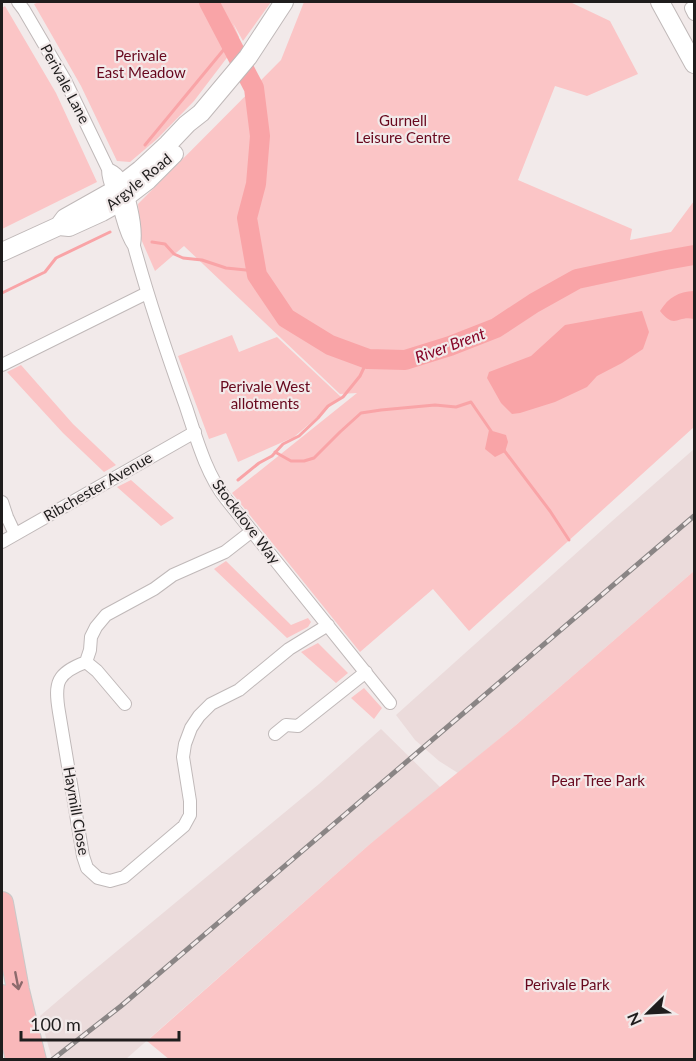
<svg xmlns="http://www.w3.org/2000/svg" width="696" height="1061" font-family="Lato,sans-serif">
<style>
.built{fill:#ebdbdb}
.green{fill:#fbc5c6}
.water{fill:#f9a4a7}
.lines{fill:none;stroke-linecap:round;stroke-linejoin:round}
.stream{stroke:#f9a4a7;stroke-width:3}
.river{stroke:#f9a4a7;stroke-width:20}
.street-casing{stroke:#c0b9b9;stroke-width:14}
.secondary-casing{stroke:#c0b9b9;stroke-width:20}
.highway-casing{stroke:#c9c9c9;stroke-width:24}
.street{stroke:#fff;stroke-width:12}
.secondary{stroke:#fff;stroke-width:18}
.highway{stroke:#f9b8ba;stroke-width:22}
.rail-casing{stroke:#8a8585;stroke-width:5}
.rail{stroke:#f2eaea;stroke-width:3;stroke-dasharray:9;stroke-linecap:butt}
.oneway{stroke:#8c6a6c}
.labels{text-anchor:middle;stroke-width:4.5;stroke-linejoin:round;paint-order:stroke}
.park-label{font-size:15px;fill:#67081d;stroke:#f2eaea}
.street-label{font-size:15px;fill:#1f1d1d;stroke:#f2eaea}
.water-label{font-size:16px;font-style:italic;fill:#850325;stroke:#f2eaea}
</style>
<rect width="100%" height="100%" fill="#f2eaea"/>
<path class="built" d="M694 449V571L516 725 458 773 439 761 415 740 396 715 611 522Z
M381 729 441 788 370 844 126 1059H52L40 1016 82 980 319 784Z"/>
<path class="green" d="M39 2H271L243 41 233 23 239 37 228 53 229 55 194 101 157 139 130 162 117 161 81 86 34 4Z
M304 2H570L610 21 638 74 587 96 555 86 518 180 632 229 630 240 671 232 694 201V427L469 631 433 589 360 652 232 493 357 393 340 394 184 246 155 271 141 239 138 204 281 60Z
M5 6 56 93 97 182 2 229V8Z
M232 335 239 352 277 337 341 397 294 437 238 462 226 433 209 439 178 356Z
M21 365 73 424 116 465 104 472 63 433 7 372Z
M131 480 174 518 161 526 117 487Z
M226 561 291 625 308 618 311 622 308 627 287 638 214 569Z
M694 571V1059L170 1060 147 1041 370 844 516 725Z
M318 643 348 673 336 683 301 652Z
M364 688 382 708 374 719 351 698Z"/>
<path class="water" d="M694 291V319C677 315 675 330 660 311 669 297 678 292 694 291Z
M642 311 649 332 643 349 622 363 597 376 587 387 555 402 520 413 512 414 501 403 487 378 489 372 531 356 565 325Z
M489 430 506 435 508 442 505 452 495 457 485 449Z"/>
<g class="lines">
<path class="stream" d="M145 145 230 42
M152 242 165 244 174 254 183 258 202 260 226 268 257 271
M2 293 45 272 56 258 110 232
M503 449 550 511 569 540
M275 452 291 461H304L314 458 340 432 361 413 381 410 435 405 456 407 471 402 491 431
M238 480 259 463 272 456 283 444 299 436 318 418 328 406 343 397 360 376 368 359"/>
<path class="river" d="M209 2 254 88 260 136 256 184 247 218 257 275 286 318 330 345 368 359 405 360 450 346 496 328 534 303 577 279 666 260 694 255"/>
<g class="street-casing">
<path id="street" d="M18 2 24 10 65 80 108 169C108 181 113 190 117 201 123 216 124 232 134 246 149 301 167 354 186 407 196 437 206 474 226 499L390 703
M691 8 694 14
M108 169C112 171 113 171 116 174 129 186 137 228 134 245
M2 365 147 293
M2 502 7 517 15 534
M252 531 225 552 173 575 154 589 106 615 96 627 91 637 90 650 86 662C57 673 54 682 59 712L83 856 87 868 98 878 110 881 124 877 184 826 190 815V801L183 757 185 744 191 728 199 716 211 704 239 690 289 649 328 625
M2 542 195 432
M86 662 97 671 125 704
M275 734 286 725 298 726 366 672"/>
</g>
<g class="secondary-casing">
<path id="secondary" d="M660 2 694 64
M59 226 65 218 113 191 140 170 168 144 187 124 201 113 248 57 284 2
M2 252 59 226 69 227 102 212 118 203 148 180 174 154"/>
</g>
<g class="highway-casing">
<path id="highway" d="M2 903 18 990 35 1060
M2 996 17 1060"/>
</g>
<use href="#street" class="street"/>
<use href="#secondary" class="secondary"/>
<use href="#highway" class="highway"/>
<g class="rail-casing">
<path id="rail" d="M52 1060 121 1006 694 516"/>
</g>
<use href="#rail" class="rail"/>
</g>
<defs><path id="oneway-shaft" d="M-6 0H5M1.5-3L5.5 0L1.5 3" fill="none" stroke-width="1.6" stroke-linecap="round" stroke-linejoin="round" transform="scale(1.5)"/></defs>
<use class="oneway" href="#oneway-shaft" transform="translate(17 981) rotate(79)"/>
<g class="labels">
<g class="park-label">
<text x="141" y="61">Perivale<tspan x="141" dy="17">East Meadow</tspan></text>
<text x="403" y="126">Gurnell<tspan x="403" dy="17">Leisure Centre</tspan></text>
<text x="265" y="392">Perivale West<tspan x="265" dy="17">allotments</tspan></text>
<text x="598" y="786">Pear Tree Park</text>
<text x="567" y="990">Perivale Park</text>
</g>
<g class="street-label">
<text transform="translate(65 84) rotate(62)" y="5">Perivale Lane</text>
<text transform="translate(139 182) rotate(-39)" y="5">Argyle Road</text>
<text transform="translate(98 487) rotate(-30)" y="5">Ribchester Avenue</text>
<text transform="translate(246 522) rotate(53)" y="5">Stockdove Way</text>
<text transform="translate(76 811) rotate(80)" y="5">Haymill Close</text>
</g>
<g class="water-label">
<text transform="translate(450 345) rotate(-20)" y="6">River Brent</text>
</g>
</g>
<rect width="696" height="1061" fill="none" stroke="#1f1d1d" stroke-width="6"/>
<g transform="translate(648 1013) rotate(246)" stroke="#f2eaea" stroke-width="4.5" paint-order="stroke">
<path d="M0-4.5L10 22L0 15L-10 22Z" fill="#1f1d1d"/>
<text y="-9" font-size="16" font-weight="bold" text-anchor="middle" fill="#1f1d1d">N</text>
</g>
<path d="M21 1031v9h158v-9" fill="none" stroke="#1f1d1d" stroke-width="3"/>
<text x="30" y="1031" font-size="18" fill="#1f1d1d" stroke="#f2eaea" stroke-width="4.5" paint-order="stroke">100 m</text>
</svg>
